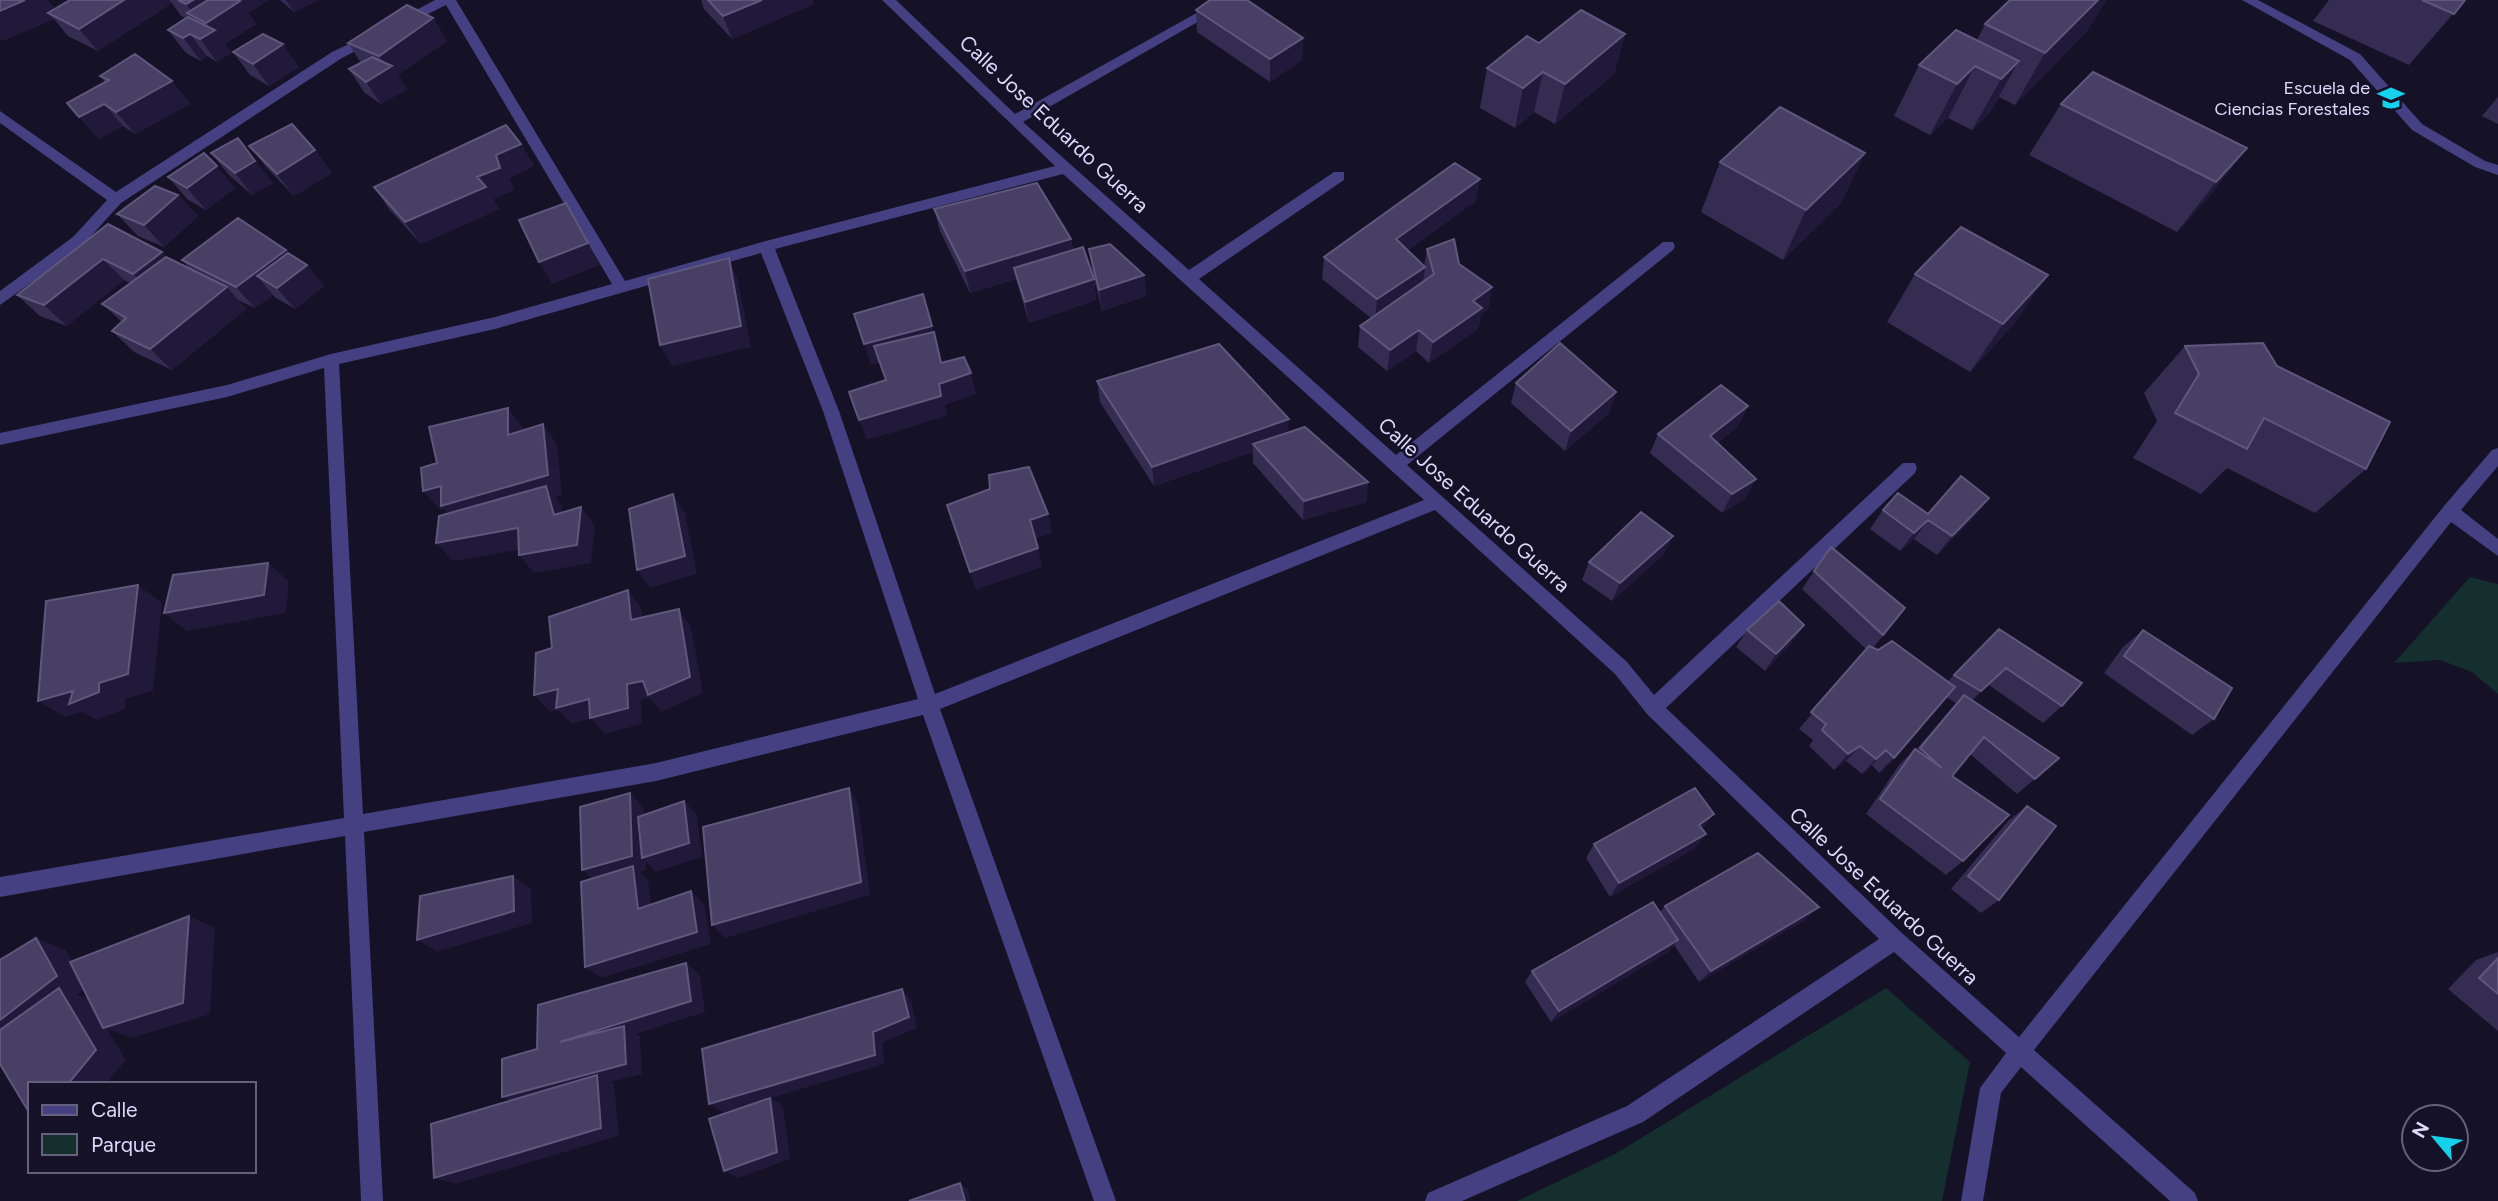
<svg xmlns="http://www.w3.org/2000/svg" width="2498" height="1201" font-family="Figtree,sans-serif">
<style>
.green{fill:#152f2f}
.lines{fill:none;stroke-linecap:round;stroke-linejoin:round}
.minor{fill:#444081;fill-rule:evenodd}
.wall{fill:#352c52}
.shaded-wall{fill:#201939}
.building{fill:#473f64;stroke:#5f577c;stroke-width:2}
.labels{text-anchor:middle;stroke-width:5;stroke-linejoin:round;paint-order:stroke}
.far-poi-label{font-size:18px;fill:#ded9fc;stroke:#151126;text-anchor:end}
.street-label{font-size:21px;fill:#ded9fc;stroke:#151126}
</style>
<rect width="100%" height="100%" fill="#151126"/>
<path class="green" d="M2470 577 2498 584V694L2472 672 2440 660 2394 663Z
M1886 988 1970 1062 1942 1201H1517L1615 1154Z"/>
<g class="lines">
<path class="minor" d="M435 0H456L625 281 766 241 1055 166 882 0H896L1015 114 1220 0H1236L1023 122 1189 270 1334 172H1344V180L1199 279 1396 455 1663 242H1673L1675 246 1673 250 1407 465 1627 662 1654 695 1903 463H1915L1917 468 1915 473 1666 708 1902 933 2019 1037 2444 506 2492 450 2498 448V466L2461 510 2498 539V556L2451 522 2034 1050 2195 1193 2198 1201H2170L2021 1067 2001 1093 1983 1201H1961L1980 1088 2006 1053 1894 952 1643 1122 1462 1201H1425L1428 1193 1627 1106 1879 939 1647 714 1615 674 1435 510 940 709 1116 1201H1094L923 715 656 781 364 832 383 1201H361L345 836 0 897V877L344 818 324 368 227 397 0 445V433L227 385 331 354 495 317 612 284 446 5 406 25 401 26 394 22ZM1063 174 1424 500 935 694 839 411 775 249ZM761 253 823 411 918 699 656 763 363 814 339 364 495 329Z
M2242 0H2258L2360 54 2422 124 2485 161 2498 165V175L2475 167 2412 130 2350 60Z
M370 34 375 35V41L342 58 121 203 83 245 0 305V291L73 237 107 200 0 123V111L116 192 332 52Z"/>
</g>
<path class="wall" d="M0 0H47L55 9 70 0H268L248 13 256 24 225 44 231 53 217 62 207 56 201 61 186 53 168 30 186 18 181 16 172 3 98 51 68 36 54 19 2 41Z
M280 0H319L294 12Z
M701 0H813L814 4 732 39 704 9Z
M2010 0H2106L2087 31 2015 105 1999 97 1990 112 1972 130 1948 118 1930 135 1894 116 1919 65 1977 40 1985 24Z
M2329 0H2465L2409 65 2313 21Z
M1196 10 1303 38 1302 60 1270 82 1197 32Z
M433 18 447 41 398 75 407 89 381 104 364 92 349 69 361 63 348 43Z
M1625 34 1614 74 1555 124 1534 112 1515 128 1480 108 1487 68 1539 43Z
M233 52 299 67 269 86 250 75Z
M100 76 172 81 190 104 135 134 123 126 99 139 67 103 105 82Z
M2498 97V124L2482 116Z
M2061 104 2247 148 2208 198 2177 232 2029 155Z
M521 144 534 166 509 178 514 190 493 199 499 209 421 244 389 209 374 187Z
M249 146 315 150 332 173 294 196 267 168Z
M211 153 273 183 252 195 229 175Z
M1865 153 1841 203 1783 260 1701 212 1720 162Z
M168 177 235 188 206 210 187 199Z
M178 195 198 216 164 247 138 236 117 214Z
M1476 201 1408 250 1424 266 1427 249 1459 264 1492 287 1488 309 1481 314 1478 329 1429 363 1416 351 1387 371 1358 347 1360 326 1371 318 1322 279 1324 257Z
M934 209 1071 239 1073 250 1094 279 1096 300 1029 323 1019 289 1016 279 970 293 940 231Z
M108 224 162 252 167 258 191 270 182 260 286 250 290 254 307 265 324 286 295 309 276 298 273 295 255 308 238 300 246 309 172 370 134 352 112 331 122 322 102 304 130 283 124 280 67 326 40 316 17 295Z
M1089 249 1144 275 1146 296 1102 311 1092 270Z
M1915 274 2014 324 1970 372 1887 322Z
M2185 346 2277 366 2366 469 2315 513 2227 468 2201 494 2133 458 2157 421 2144 393Z
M1097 381 1288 432 1368 482 1366 502 1303 520 1253 463V452L1154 486 1100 402Z
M1516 383 1616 392 1609 413 1565 451 1511 403Z
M1748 406 1738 426 1717 443 1746 498 1722 513 1650 453 1658 434Z
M1989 498 1974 517 1937 555 1914 539 1900 551 1870 529 1883 510 1928 514Z
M1664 554 1612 601 1582 580 1589 562Z
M1814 571 1905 608 1873 648 1947 682 1999 629 2062 706 2043 723 1989 685 1972 701 2035 779 2017 794 1970 754 1952 776 1963 861 1946 875 1866 814 1899 765 1915 749 1916 750 1956 703 1946 697 1894 758 1879 773 1872 765 1862 774 1846 761 1834 770 1809 746 1813 740 1799 729 1866 649 1802 589Z
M1804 625 1792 642 1765 671 1736 647 1747 630Z
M2143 630 2214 719 2192 735 2104 673 2123 647Z
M2027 806 1999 900 1981 913 1951 889 2008 821Z
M1702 829 1695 848 1610 897 1586 858 1594 844Z
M1665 906 1805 920 1699 982 1674 945 1668 952 1551 1022 1525 982 1532 971 1660 912Z
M2498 952V1031L2448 989 2476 960Z"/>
<path class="shaded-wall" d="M0 0H47L61 16 48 13 54 19 2 41 0 39Z
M124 0H169L172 3 98 51 79 29Z
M193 0H268L248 13 256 24 225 44 231 53 217 62 200 39 212 31 206 23 196 18 186 4Z
M286 0H319L294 12Z
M762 0H813L814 4 732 39 723 16Z
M2098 0H2106L2087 31 2015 105 2045 53Z
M433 18 447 41 398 75 407 89 381 104 366 82 387 69 379 56Z
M190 34 207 56 201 61 183 38Z
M1625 34 1614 74 1555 124 1565 84Z
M1303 38 1302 60 1270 82V59Z
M283 44 299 67 269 86 253 64Z
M2019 61 1990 112 1972 130 2001 79Z
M1975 66 1948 118 1930 135 1957 84Z
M1543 72 1534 112 1515 128 1523 88Z
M172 81 190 104 135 134 116 112Z
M104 104 123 126 99 139 79 117Z
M521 144 534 166 509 178 514 190 493 199 499 209 421 244 405 222 477 177 496 155Z
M2247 148 2208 198 2177 232 2216 182Z
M315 150 332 173 294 196 277 174Z
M1865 153 1841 203 1783 260 1806 210Z
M256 161 273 183 252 195 235 173Z
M217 166 235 188 206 210 187 188Z
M1480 179 1476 201 1394 260 1396 239Z
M178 195 198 216 164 247 144 225Z
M566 203 600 265 552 284 539 262Z
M1071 239 1074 261 1014 268 1016 279 970 293 965 271Z
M286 250 302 269 307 265 324 286 295 309 277 288 257 276 273 295 255 308 236 287Z
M162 252 182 274 153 295 133 274Z
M729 258 738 280 751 347 672 366 660 345Z
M103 259 124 280 67 326 44 305Z
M1425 267 1422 289 1375 321 1377 299Z
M1144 275 1146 296 1102 311 1099 290Z
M2048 275 2014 324 1970 372 2003 324Z
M1094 279 1096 300 1029 323 1025 302Z
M227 287 246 309 172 370 150 349Z
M1492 287 1488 309 1481 314 1478 329 1429 363 1433 342 1473 301Z
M932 326 947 381 971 373 976 394 945 405 947 416 867 440 859 420 939 384 879 363 871 365 864 344Z
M1419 330 1416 351 1387 371 1390 350Z
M1616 392 1609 413 1565 451 1571 431Z
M1748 406 1738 426 1700 456 1710 436Z
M508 408 523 428V455L508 435Z
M1289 419 1288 439 1253 444V452L1154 486 1152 467Z
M543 424 557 444 562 495 555 497 561 505 568 534 554 515 458 525 444 509 440 510 423 491Z
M1756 479 1746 498 1722 513 1732 494Z
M1368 482 1366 502 1303 520 1304 501Z
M673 494 685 513 697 574 650 588 637 570Z
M1989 498 1974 517 1937 555 1952 536Z
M581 507 595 526 591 563 534 573 519 555Z
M1048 514 1052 533 1035 539 1030 520Z
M1928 520 1914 539 1900 551 1914 533Z
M518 528 534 547 453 561 436 543Z
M1673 536 1664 554 1612 601 1620 583Z
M1038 548 1042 567 976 590 970 572Z
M268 563 289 581 286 613 187 631 164 613Z
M138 585 162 603 153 691 125 699V709L96 720 83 712 65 717 38 701 99 683Z
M628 590 641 608 645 638 631 620Z
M679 609 691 627 703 693 661 712 650 698 641 700 642 724 605 734 591 719 572 724 558 710 550 712 534 695 558 689 627 684Z
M1804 625 1792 642 1765 671 1776 654Z
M2006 668 1989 685 1964 708 1981 691Z
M1860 746 1846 761 1834 770 1848 754Z
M1886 750 1872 765 1862 774 1876 759Z
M849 788 858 803 870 895 725 938 712 925Z
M630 793 644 808 646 857 684 801 697 815 702 857 656 872 646 862V870L640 872 648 879 653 922 638 909 598 884 582 870Z
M1714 814 1703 829 1689 839 1699 825Z
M1706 834 1695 848 1610 897 1619 883Z
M513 876 531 889 532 923 437 952 417 940Z
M691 891 704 904 711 944 602 978 585 967Z
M1819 907 1805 920 1699 982 1711 971Z
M189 916 215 928 210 1014 132 1038 107 1029 126 1060 106 1084H68L0 1047V1020L36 938 66 950 87 987 77 995 89 999Z
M1678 940 1668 952 1551 1022 1559 1011Z
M686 963 700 975 705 1012 636 1034 640 1036 642 1074 611 1082 614 1084 619 1136 456 1184 434 1178 521 1106 502 1097 560 1042Z
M902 989 911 1000 917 1028 883 1042 884 1064 771 1098 783 1106 790 1159 738 1178 724 1171 770 1099 723 1113 709 1104 873 1032Z
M960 1183 968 1189 971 1201H965Z"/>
<path class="building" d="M0 0H25L0 11Z
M70 0H124L79 29 48 13Z
M178 0H193L186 4Z
M208 0H237L240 1 206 23 187 13Z
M708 0H762L723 16Z
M1210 0H1247L1303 38 1270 59 1196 10Z
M2010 0H2098L2045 53 1985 24Z
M2422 0H2465L2454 14Z
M407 5 433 18 379 56 348 43Z
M1581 10 1625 34 1565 84 1543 72 1523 88 1487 68 1527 36 1539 43Z
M188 17 215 30 200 39 190 34 183 38 168 30Z
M1956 30 2019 61 2001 79 1975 66 1957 84 1919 65Z
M263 34 283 44 253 64 233 52Z
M135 54 172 81 116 112 104 104 79 117 67 103 109 80 100 76Z
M372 57 392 66 366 82 349 69Z
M2093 72 2247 148 2216 182 2061 104Z
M1780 107 1865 153 1806 210 1720 162Z
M292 124 315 150 277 174 249 146Z
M506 125 521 144 496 155 500 168 477 177 486 187 405 222 374 187Z
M238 138 255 161 235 173 211 153Z
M204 153 217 166 187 188 168 177Z
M1455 163 1480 179 1396 239 1425 267 1377 299 1324 257Z
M1037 183 1071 239 965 271 934 209Z
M155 186 178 195 144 225 117 214Z
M566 203 588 243 539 262 519 220Z
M238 218 286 250 236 287 182 260Z
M108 224 162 252 133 274 103 259 44 305 17 295Z
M1961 227 2048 275 2003 324 1915 274Z
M1454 239 1459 264 1492 287 1473 301 1482 308 1433 342 1419 330 1390 350 1360 326 1434 274 1427 249Z
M1110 244 1144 275 1099 290 1089 249Z
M1083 247 1094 279 1025 302 1014 268Z
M288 253 307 265 277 288 257 276Z
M166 257 227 287 150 349 112 331 126 318 102 304Z
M729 258 741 326 660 345 648 279Z
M923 294 932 326 864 344 854 314Z
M934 332 941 363 964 357 971 373 939 384 941 396 859 420 849 392 886 380 874 346Z
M1560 343 1616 392 1571 431 1516 383Z
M2263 343 2277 366 2390 422 2366 469 2264 418 2247 449 2175 413 2199 374 2185 346Z
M1219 344 1289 419 1152 467 1097 381Z
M1721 385 1748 406 1710 436 1756 479 1732 494 1658 434Z
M508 408V435L543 424 548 475 441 506V486L423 491 421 468 437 463 429 427Z
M1305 427 1368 482 1304 501 1253 444Z
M1029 467 1048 514 1030 520 1038 548 970 572 947 505 990 489 989 475Z
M1961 476 1989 498 1952 536 1928 520 1914 533 1883 510 1898 493 1928 514Z
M546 486 554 515 581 507 577 545 519 555 518 528 436 543 439 516Z
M673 494 685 556 637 570 629 509Z
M1641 512 1673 536 1620 583 1589 562Z
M1831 547 1905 608 1883 635 1814 571Z
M268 563 264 595 164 613 173 575Z
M138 585 128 674 99 683V692L69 704 73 691 38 701 46 601Z
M628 590 631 620 679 609 690 677 648 695 643 681 627 684 628 708 590 718 589 699 556 708 558 689 534 695 536 653 552 648 549 617Z
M1779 601 1804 625 1776 654 1747 630Z
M1999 629 2082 683 2062 706 2006 668 1981 691 1954 675Z
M2143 630 2232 688 2214 719 2124 656Z
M1892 641 1955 687 1894 758 1886 750 1876 759 1860 746 1848 754 1822 730 1826 724 1811 712 1869 646 1878 650Z
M1964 695 2059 758 2035 779 1984 737 1952 776 2009 815 1963 861 1880 799 1915 749 1942 768 1920 748Z
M849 788 861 882 712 925 703 827Z
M1695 788 1714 814 1699 825 1706 834 1619 883 1594 844Z
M630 793 632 856 582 870 580 807Z
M684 801 689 843 642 858 638 817Z
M2027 806 2056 826 1999 900 1968 876Z
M1758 853 1819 907 1711 971 1665 906Z
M633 866 638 909 691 891 697 932 585 967 581 882Z
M513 876 514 911 417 940 420 896Z
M1653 902 1678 940 1559 1011 1532 971Z
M189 916 183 1003 103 1028 70 962Z
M36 938 57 976 0 1020V960Z
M2498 958V994L2479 978Z
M686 963 691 1001 560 1042 624 1026 626 1064 502 1097V1059L537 1049 538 1005Z
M59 988 96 1050 68 1084H30V1114L0 1064V1030Z
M902 989 909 1017 873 1032 875 1055 709 1104 702 1049Z
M597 1075 601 1128 434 1178 431 1124Z
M770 1098 777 1152 724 1171 709 1119Z
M960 1183 965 1201H909Z"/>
<defs>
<g id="university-bare" transform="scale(2.1)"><path d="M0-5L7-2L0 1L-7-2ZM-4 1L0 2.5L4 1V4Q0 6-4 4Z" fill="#15d1ec" stroke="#151126" stroke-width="2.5" paint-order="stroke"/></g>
</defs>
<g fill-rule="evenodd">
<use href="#university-bare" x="2391" y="98"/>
</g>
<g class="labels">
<g class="far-poi-label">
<text x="2370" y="94">Escuela de<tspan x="2370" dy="21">Ciencias Forestales</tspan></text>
</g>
<g class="street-label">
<text transform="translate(1054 124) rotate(43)" y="7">Calle Jose Eduardo Guerra</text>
<text transform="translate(1474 505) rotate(42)" y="7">Calle Jose Eduardo Guerra</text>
<text transform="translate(1884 896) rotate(43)" y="7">Calle Jose Eduardo Guerra</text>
</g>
</g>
<rect x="28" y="1082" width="228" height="91" fill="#151126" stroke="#65617c" stroke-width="2"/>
<rect x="42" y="1105" width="35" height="10" fill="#444081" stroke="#65617c" stroke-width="2"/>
<text x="91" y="1117" font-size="21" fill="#ded9fc">Calle</text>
<rect x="42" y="1134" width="35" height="21" fill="#152f2f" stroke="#65617c" stroke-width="2"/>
<text x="91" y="1152" font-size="21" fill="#ded9fc">Parque</text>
<g transform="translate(2435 1138) rotate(299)"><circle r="33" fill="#151126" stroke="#65617c" stroke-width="2"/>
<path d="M0-5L12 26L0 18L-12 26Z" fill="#15d1ec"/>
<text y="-10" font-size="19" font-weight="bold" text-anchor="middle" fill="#ded9fc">N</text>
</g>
</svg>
